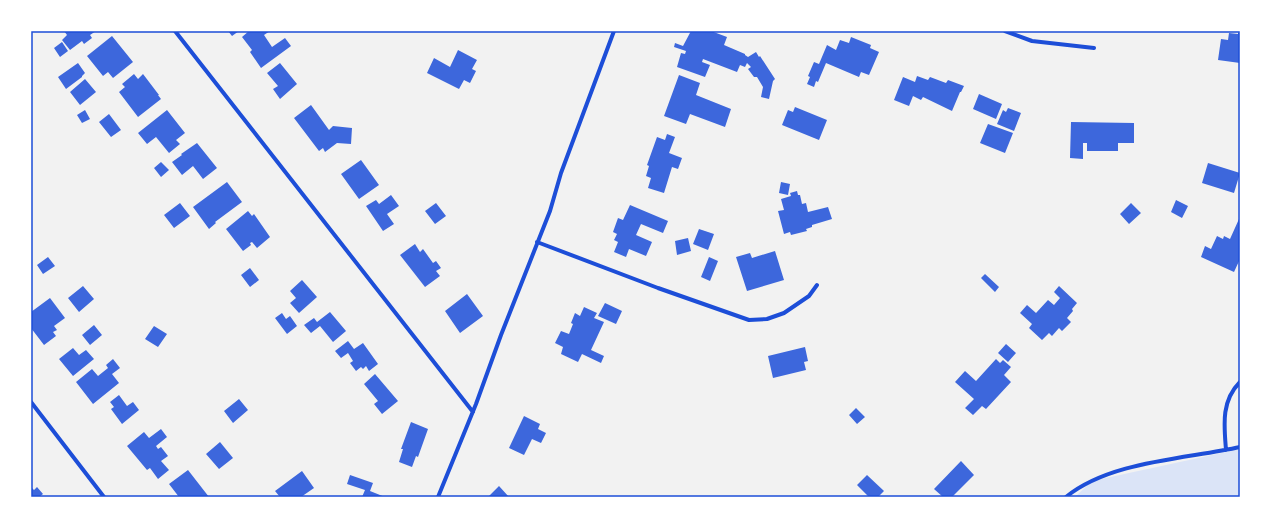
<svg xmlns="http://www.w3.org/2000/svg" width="1271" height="528" font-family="Jost,sans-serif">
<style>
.green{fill:#dbe4f7}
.building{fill:#3d67dc}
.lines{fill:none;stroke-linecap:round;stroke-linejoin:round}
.minor{stroke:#1d4ed8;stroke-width:4}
.neatline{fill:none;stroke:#1d4ed8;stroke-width:1.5}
</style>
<rect width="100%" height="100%" fill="#f2f2f2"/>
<path class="green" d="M1240 449V497H1075L1092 481Z"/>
<path class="building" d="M64 31H96L90 35 92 38 84 44 82 41 70 50 62 40 67 35Z
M228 31H239L232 36Z
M249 31H270L264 35 272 47 285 38 291 46 261 68 250 52 252 50 242 37Z
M691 31H711L727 37 724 45 745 54V55L748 57 756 52 759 57 760 56 775 79 773 81 769 99 761 97 763 87 757 77H754L748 69 751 67 747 63 745 67 740 65 737 72 703 59 702 62 710 65 705 77 677 67 681 53 685 54 686 51 674 47 675 43 683 46Z
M1229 33 1238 34V33H1240V63L1218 60 1221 39 1228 40Z
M112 36 133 62 113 78 108 72 103 76 87 56Z
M851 37 871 45 870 48 879 52 869 75 861 72 859 77 826 63 818 82 816 81 814 87 807 84 810 77 808 76 814 62 819 64 827 45 836 50 840 40 849 43Z
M62 42 68 51 60 57 54 48Z
M458 50 477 60 472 69 476 71 470 83 464 80 459 89 427 73 434 58 450 67Z
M78 63 85 73 82 76V77L66 89 58 77Z
M280 63 297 84 280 99 273 89 278 86 267 73Z
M134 74 138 79 143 74 159 95H158L161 99 138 117 119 92 125 87 122 84Z
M679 75 700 83 696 95 731 109 725 127 690 114 686 124 664 116Z
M917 76 928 80 930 77 946 83 948 80 964 86 961 92H960L952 111 923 97 921 100 913 96 909 106 894 100 903 77 915 82Z
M85 79 96 92 80 105 70 92Z
M979 94 1002 104 996 119 973 109Z
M311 105 329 130 333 126 352 128 351 144 337 143 325 152 323 148 319 151 294 118Z
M795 107 827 120 819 140 782 125 788 110 793 112Z
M1008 108 1021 113 1014 131 997 124 1003 110 1006 112Z
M85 110 90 119 82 123 77 115Z
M167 110 185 133 176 140 180 144 169 153 156 137 147 144 138 133Z
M109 114 121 130 111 137 99 122Z
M1071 122 1134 123V143H1118V151H1087V143H1083V159L1070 158Z
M988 124 1013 133 1005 153 980 143Z
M667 134 675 137 669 153 682 158 678 169 672 167 664 193 648 188 651 178 646 176 649 166 647 165 657 137 665 140Z
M197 143 217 168 203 179 193 166 182 175 172 162 182 155 181 154Z
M361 160 379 185 359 199 341 174Z
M161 162 169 170 161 177 154 168Z
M1208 163 1240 173 1234 193 1202 183Z
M227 182 242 202 215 222 216 223 209 229 193 207Z
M781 182 790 184 788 195 779 193Z
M797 191 798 195H800L802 204 806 203 808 212 828 207 832 219 812 225V227L806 229 807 231 791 235 790 232 784 234 778 211 784 210 781 199 791 196 790 193Z
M391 195 399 206 387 214 394 224 383 231 366 206 376 200 379 204Z
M1176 200 1188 206 1182 218 1171 212Z
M180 203 190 216 174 228 164 215Z
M436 203 446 216 435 224 425 211Z
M1131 203 1141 213 1129 224 1120 214Z
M630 205 668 221 663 233 641 224 636 235 652 242 646 256 629 249 626 257 614 252 618 242 614 240 617 234 613 232 618 218 623 220Z
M248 211 252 216 254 214 270 237 257 248 252 242 250 243 251 245 243 251 226 229Z
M1239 219H1240V259L1234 272 1201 257 1205 246 1211 249 1217 236 1223 239 1224 236 1230 239Z
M699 229 714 234 708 250 693 244Z
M688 238 691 251 677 255 675 241Z
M415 244 420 252 423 249 433 263 436 261 441 268 436 271 440 276 425 287 400 255Z
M775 251 784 280 747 291 736 257 750 253 752 258Z
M48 257 55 266 43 274 37 265Z
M709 257 718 261 710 281 701 277Z
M250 268 259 280 250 287 241 275Z
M985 274 999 287 995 292 981 278Z
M302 280 317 297 299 313 290 303 296 298 290 291Z
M83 286 94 299 79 312 68 298Z
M1059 286 1077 303 1072 309 1073 311 1067 318 1071 322 1062 331 1059 328 1052 336 1049 333 1042 340 1029 328 1032 324 1020 313 1027 305 1036 313 1048 300 1054 305 1060 298 1054 292Z
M467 294 483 316 460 333 445 311Z
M50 298 65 318 54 326 57 330 53 332 56 336 44 345 31 328V312Z
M605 303 622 311 616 324 598 316Z
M584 307 597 313 594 318 604 322 591 350 604 356 601 363 582 354 578 362 561 354 563 347 555 343 561 331 569 334 573 324 571 323 575 313 580 316Z
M330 312 346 331 333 342 320 326 311 333 304 325 314 318 317 322Z
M282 313 286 319 290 316 297 326 287 334 275 318Z
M94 325 102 335 90 345 82 335Z
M154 326 167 334 158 347 145 339Z
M348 341 354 349 363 343 378 364 369 371 366 366 363 369 361 367 356 371 350 363 353 361 348 353 341 358 335 351Z
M1006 344 1016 353 1008 362 998 353Z
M805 347 808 361 804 362 806 370 773 378 768 356Z
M73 348 79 355 86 350 94 359 73 376 59 359Z
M113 359 120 368 112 374 119 383 93 404 76 382 92 369 98 376 108 368 106 365Z
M996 359 1000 363 1003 360 1011 367 1004 375 1011 382 986 409 982 406 973 415 965 408 974 399 955 382 965 371 976 381Z
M375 374 398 401 382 414 374 404 378 401 364 384Z
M119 395 127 406 133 402 139 410 122 424 111 409 114 407 110 402Z
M239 399 248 410 233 423 224 411Z
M856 408 865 417 857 424 849 415Z
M524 416 540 424 538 429 546 433 541 443 532 439 524 455 509 448Z
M411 422 428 429 418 457 416 456 412 467 399 462 403 449H401Z
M161 429 167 437 156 446 158 449 161 447 168 456 161 461 169 470 158 479 150 468 147 470 127 446 144 432 149 438Z
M220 442 233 458 219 469 206 454Z
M961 461 974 475 952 497H943L934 489Z
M188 470 209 497H179L169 484Z
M302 471 314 488 301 497H280L275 491Z
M350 475 373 483 370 491 385 497H362L365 490 347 484Z
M867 475 884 491 878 497H869L857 485Z
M499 486 509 497H488Z
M31 487 34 490 37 487 43 494 39 497H31Z"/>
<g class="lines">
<path class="minor" d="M175 31 473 412
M1005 31 1032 41 1094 48
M537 242 658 288 749 320 767 319 784 313 809 296 817 285
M31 402 104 497
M1226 450C1224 425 1221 401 1240 382
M438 497 476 404 501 335 550 211 561 173 614 31
M1066 497C1110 461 1186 459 1240 447"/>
</g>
<rect width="1271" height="528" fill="none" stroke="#ffffff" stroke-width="64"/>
<rect x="32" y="32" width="1207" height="464" class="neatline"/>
</svg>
